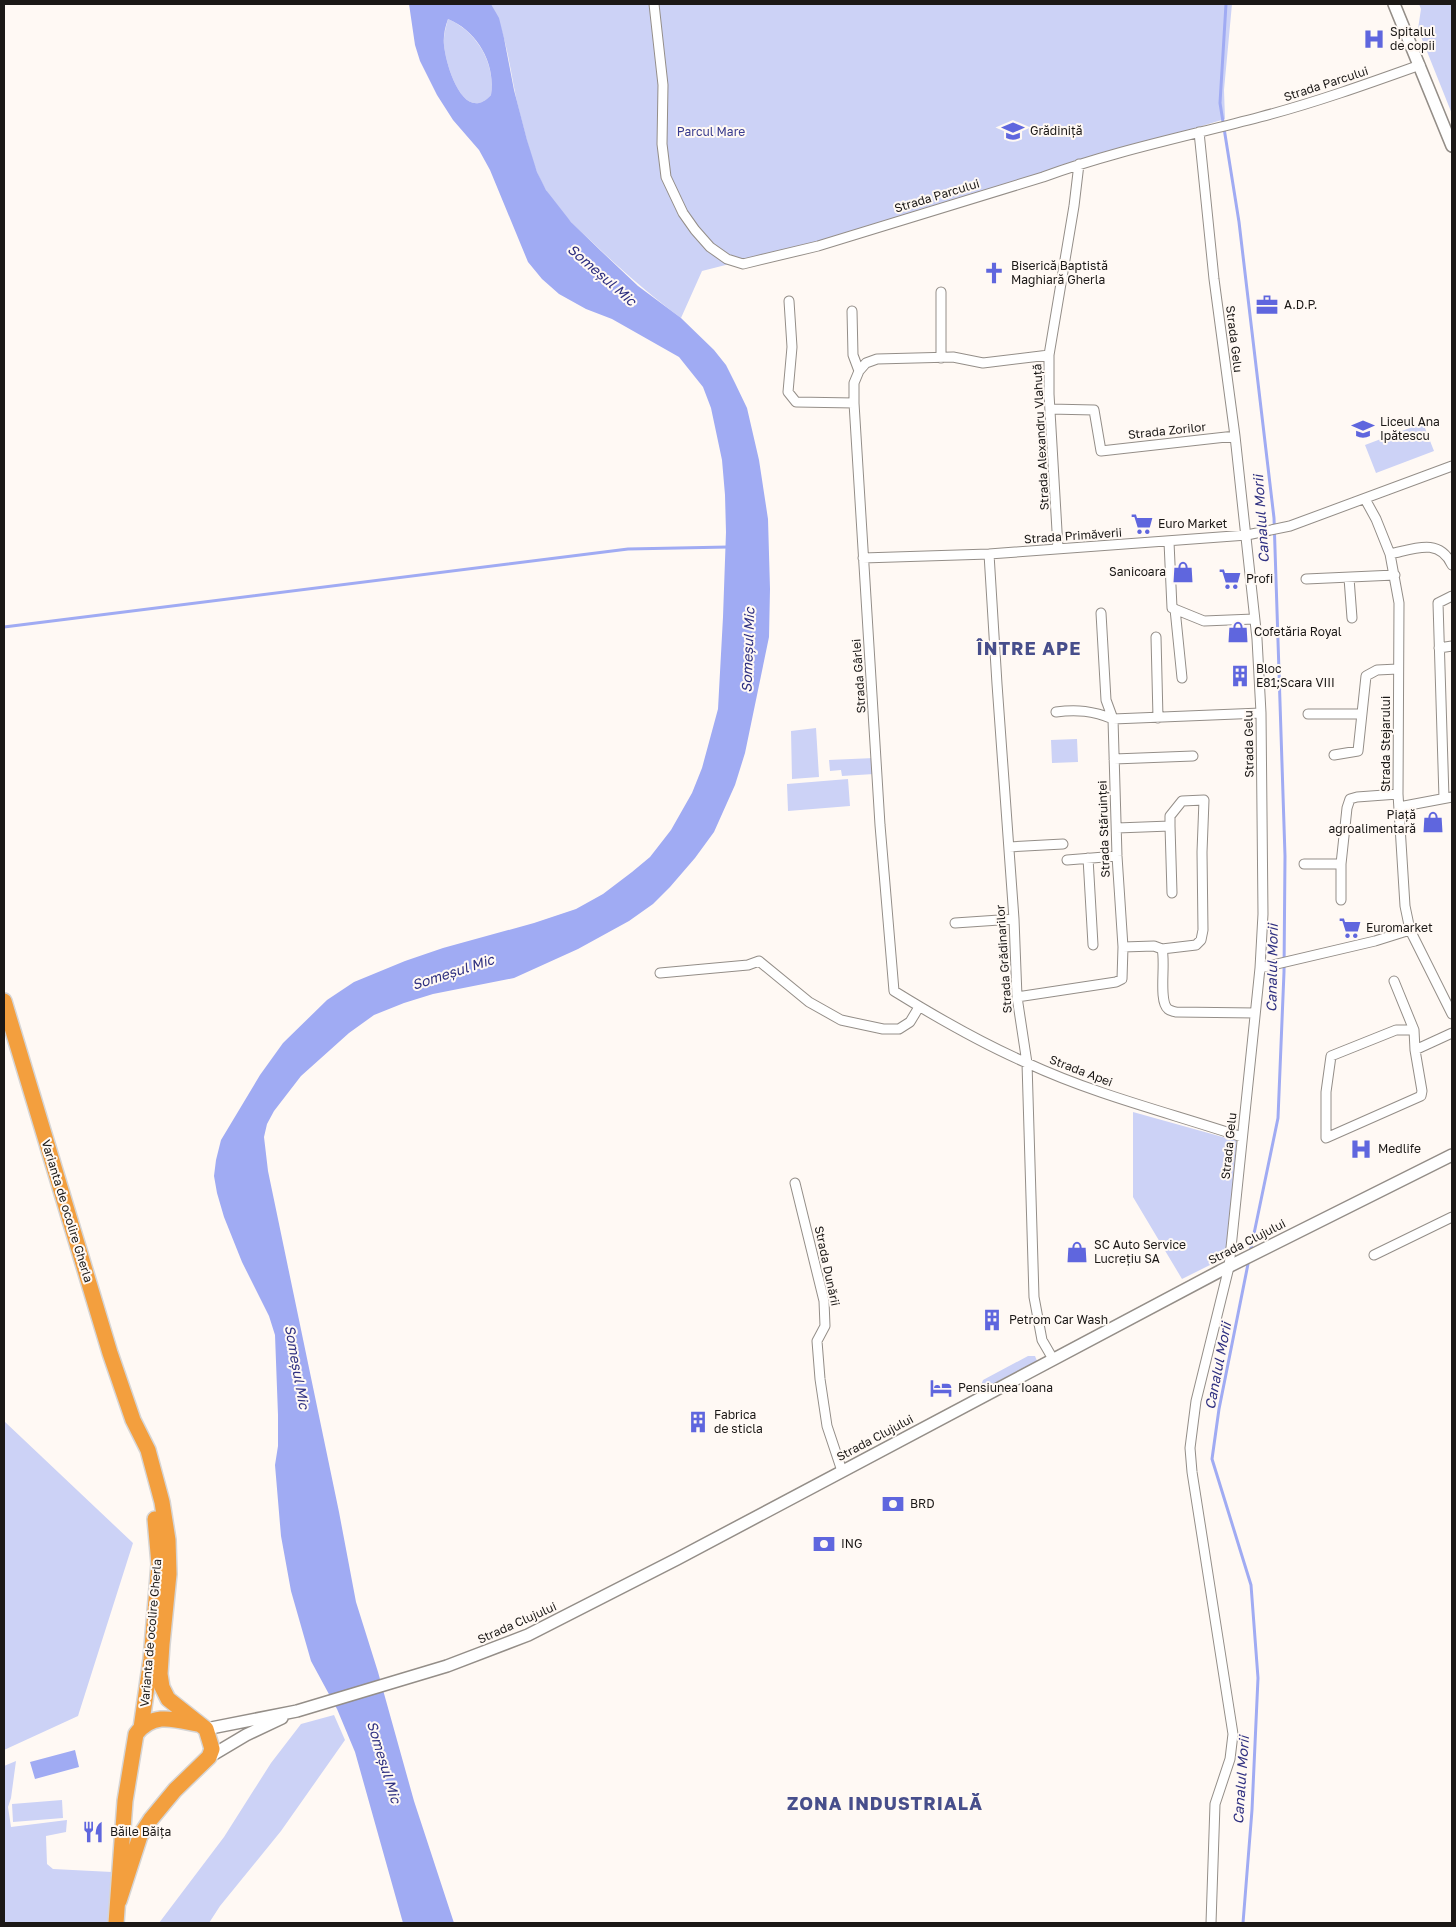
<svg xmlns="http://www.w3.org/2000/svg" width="1456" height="1927" font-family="'Golos Text',sans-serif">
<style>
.green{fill:#ccd2f6}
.water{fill:#a0abf3;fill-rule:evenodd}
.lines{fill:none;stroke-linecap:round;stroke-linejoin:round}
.stream{stroke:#a0abf3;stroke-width:3}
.street-casing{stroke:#948e88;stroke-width:11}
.secondary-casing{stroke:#948e88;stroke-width:14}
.highway-casing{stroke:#d6d5d5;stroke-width:18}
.street{stroke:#fff;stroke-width:9}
.secondary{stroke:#fff;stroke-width:11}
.highway{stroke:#f39f3e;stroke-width:15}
.labels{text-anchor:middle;stroke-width:4;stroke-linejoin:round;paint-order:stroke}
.poi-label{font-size:12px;fill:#1b1816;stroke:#fff9f4;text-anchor:start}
.street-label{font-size:12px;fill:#1b1816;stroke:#fff9f4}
.park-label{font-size:12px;fill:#383b8e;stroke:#fff9f4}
.water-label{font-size:14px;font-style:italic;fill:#2f3081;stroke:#fff9f4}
.district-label{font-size:18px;font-weight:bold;letter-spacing:1px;fill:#474e8b;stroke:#fff9f4}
</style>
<rect width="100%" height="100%" fill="#fff9f4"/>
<path class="green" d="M491 4H1232L1224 90 1225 119 831 238 702 271 681 318C649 294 620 269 591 241 575 226 557 210 546 190 532 167 527 139 520 114 510 77 509 38 491 4Z
M1419 4H1452V114L1418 29 1421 9Z
M448 19C476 31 496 63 491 95 464 125 446 66 444 45 443 36 446 27 448 19Z
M1423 423 1434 451 1376 473 1365 445Z
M816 728 819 777 792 779 791 731Z
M1077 739 1078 762 1052 763 1051 740Z
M874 758V774L842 776 841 770 830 771 829 760Z
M848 779 850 806 788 811 787 784Z
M1133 1112 1237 1141 1226 1257 1182 1279 1133 1197Z
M1028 1356H1035L1037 1361 981 1390 980 1388 983 1380Z
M4 1421 133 1543 78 1716 4 1750Z
M334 1715 345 1740 281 1831 220 1906 209 1923H159L224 1837 271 1763 301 1724Z
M16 1761 11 1798 8 1807 11 1827 67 1820 66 1832 46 1836 47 1864 53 1869 112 1872 108 1923H4V1766Z
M62 1800 63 1818 13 1822 12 1804Z"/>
<path class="water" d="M409 4H491L499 18 504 38 514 90 527 140 537 172 546 190 571 222 601 251 638 286 681 318 714 350 726 365 735 383 747 408 759 460 768 519 770 589 769 637 745 753 735 785 714 832 695 858 670 887 653 904 629 921 578 949 514 978 433 994 404 1003 374 1015 349 1033 301 1076 274 1111 267 1124 264 1137 268 1171 339 1512 356 1602 378 1672 414 1801 454 1923H403L355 1752 337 1709 311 1661 291 1591 281 1536 275 1465 278 1446V1415L275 1335 269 1316 242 1262 224 1217 217 1193 214 1176 216 1160 221 1140 260 1075 283 1043 327 1000 354 982 405 961 443 948 534 923 576 909 603 894 632 872 650 857 671 830 692 793 702 768 718 709 723 617 726 532 725 495 722 460 711 408 703 387 679 357 612 319 586 309 559 294 542 279 528 262 490 170 479 150 453 120 437 95 420 61 415 45ZM448 19C477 31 496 63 491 95 464 125 446 66 444 45 443 37 445 27 448 19Z
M75 1750 79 1767 35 1779 30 1762Z"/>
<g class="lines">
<path class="stream" d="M1226 4 1220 103 1239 222 1274 518 1285 856 1284 972 1278 1118 1250 1253
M4 627 628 549 728 547
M1243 1923 1252 1810 1258 1678 1251 1585 1212 1459 1219 1409 1249 1259"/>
<g class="street-casing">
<path id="street" d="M654 4 663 85 662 144 666 177 683 213 695 230 710 247 727 259 743 264 818 246 1043 177C1114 151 1188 136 1260 117 1314 103 1367 84 1420 65
M1199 132 1214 279 1235 436 1257 639 1261 713 1263 914 1260 968 1229 1267 1196 1401 1190 1448 1192 1472 1233 1734 1230 1759 1215 1804 1211 1923
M941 292V358
M789 301 792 347 788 392 796 402 854 403
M852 311 853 355 859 371
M1049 355 983 363 953 357 877 359 866 363 859 371 854 383V403L880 825 894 991C936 1017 981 1043 1027 1063 1096 1095 1170 1113 1242 1137
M1050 409 1094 410 1101 451 1235 436
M1365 499 1376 519 1390 554 1399 603 1398 794 1405 906 1410 930 1452 1014
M1169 542 1172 608 1204 621 1254 619
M1058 548 1049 394V355L1074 206 1079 164
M989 554 997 684 1014 919 1017 997 1027 1063 1034 1297 1042 1340 1053 1359
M1390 554C1414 549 1439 537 1452 565
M863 558 989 554 1247 535 1290 526 1452 466
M1349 578 1352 618
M1306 579 1395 575
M1175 609 1182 678
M1101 613 1106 700 1113 719
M1156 637 1158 718
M1439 648 1452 646
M1056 712C1077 709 1093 711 1113 719
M1308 714H1362
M1334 755 1358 751 1366 676 1377 670 1398 669
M1114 759 1193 756
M1444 798 1438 603 1452 596
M1399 807 1452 797
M1170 826 1172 893
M1117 828 1170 826V816L1182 801 1204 800 1202 852 1203 930 1201 940 1196 945 1162 949
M1009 847 1063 844
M1088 858 1093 945
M1067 860 1117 856
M1304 864H1341
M1341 900V864L1347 808 1350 799 1357 797 1398 794
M955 923 1014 919
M1123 947 1154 946 1162 949C1166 963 1158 1001 1168 1009 1170 1011 1173 1011 1176 1012L1255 1013
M1260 968 1375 941 1410 930
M660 973 748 965 759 961 809 1002 841 1020 883 1029H899L910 1022 919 1007
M1394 981 1414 1030
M1017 997 1116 982 1122 979 1123 947 1117 856 1113 719 1261 713
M1415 1050 1422 1091 1421 1096 1326 1138V1092L1331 1056 1396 1030H1414L1415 1050 1452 1033
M795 1183 824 1301 825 1326 817 1341 820 1379 827 1426 842 1471
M1374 1255 1452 1217"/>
</g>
<g class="secondary-casing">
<path id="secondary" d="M1394 4 1452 146
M206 1729 297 1711 447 1666 528 1635 677 1559 1220 1271 1452 1155
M209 1757 246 1735 282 1718"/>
</g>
<g class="highway-casing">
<path id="highway" d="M4 1001 110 1353 133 1420 148 1450 162 1502 168 1540 169 1574 162 1644 160 1674 162 1687 168 1699 206 1729 212 1749 209 1757 175 1790 151 1819 140 1836 119 1901
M141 1728 151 1659 159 1564 155 1519
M116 1923 125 1801 136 1734C153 1712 173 1719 197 1724"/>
</g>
<use href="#street" class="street"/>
<use href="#secondary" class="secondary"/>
<use href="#highway" class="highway"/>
</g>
<defs>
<g id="hospital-bare" transform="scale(1.725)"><path d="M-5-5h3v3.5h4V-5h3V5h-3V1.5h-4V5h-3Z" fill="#5f66de" stroke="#fff9f4" stroke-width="2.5" paint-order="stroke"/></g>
<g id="school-bare" transform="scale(1.725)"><path d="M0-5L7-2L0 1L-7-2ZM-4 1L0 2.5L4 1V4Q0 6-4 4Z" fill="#5f66de" stroke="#fff9f4" stroke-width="2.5" paint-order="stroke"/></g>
<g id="church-bare" transform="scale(1.725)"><path d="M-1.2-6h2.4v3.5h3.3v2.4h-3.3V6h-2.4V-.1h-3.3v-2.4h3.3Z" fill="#5f66de" stroke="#fff9f4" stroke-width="2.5" paint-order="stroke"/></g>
<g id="office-bare" transform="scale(1.725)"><path d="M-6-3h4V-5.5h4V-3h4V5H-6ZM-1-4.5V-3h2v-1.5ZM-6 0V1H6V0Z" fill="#5f66de" stroke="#fff9f4" stroke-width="2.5" paint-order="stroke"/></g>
<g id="supermarket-bare" transform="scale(1.725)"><path d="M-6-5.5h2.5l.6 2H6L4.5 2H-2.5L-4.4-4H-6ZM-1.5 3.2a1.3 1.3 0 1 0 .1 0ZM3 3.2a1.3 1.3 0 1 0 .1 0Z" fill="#5f66de" stroke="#fff9f4" stroke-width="2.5" paint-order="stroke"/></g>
<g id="shop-bare" transform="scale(1.725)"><path d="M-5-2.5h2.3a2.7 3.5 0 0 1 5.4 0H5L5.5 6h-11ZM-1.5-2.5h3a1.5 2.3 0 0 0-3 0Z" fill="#5f66de" stroke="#fff9f4" stroke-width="2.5" paint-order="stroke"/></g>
<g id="building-bare" transform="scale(1.725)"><path d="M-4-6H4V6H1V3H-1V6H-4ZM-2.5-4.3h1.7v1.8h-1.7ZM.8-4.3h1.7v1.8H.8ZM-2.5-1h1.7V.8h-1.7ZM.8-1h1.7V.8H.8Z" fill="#5f66de" stroke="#fff9f4" stroke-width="2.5" paint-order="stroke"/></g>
<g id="hotel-bare" transform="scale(1.725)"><path d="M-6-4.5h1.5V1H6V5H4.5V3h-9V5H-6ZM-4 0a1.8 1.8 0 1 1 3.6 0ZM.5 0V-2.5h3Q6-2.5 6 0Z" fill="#5f66de" stroke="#fff9f4" stroke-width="2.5" paint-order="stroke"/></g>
<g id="bank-bare" transform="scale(1.725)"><path d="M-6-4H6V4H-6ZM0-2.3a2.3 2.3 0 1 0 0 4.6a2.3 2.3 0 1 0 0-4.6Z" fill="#5f66de" stroke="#fff9f4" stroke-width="2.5" paint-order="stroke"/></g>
<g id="restaurant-bare" transform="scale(1.725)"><path d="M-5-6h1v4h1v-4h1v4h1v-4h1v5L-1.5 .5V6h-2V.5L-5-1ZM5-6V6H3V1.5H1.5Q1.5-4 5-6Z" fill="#5f66de" stroke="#fff9f4" stroke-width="2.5" paint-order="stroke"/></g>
</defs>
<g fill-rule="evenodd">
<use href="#hospital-bare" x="1374" y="39"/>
<use href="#school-bare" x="1013" y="131"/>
<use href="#church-bare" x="994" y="273"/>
<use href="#office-bare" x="1267" y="305"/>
<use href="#school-bare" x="1363" y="429"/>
<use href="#supermarket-bare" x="1142" y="524"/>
<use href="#shop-bare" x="1183" y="572"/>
<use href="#supermarket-bare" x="1230" y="579"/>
<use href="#shop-bare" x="1238" y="632"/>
<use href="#building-bare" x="1240" y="676"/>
<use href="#shop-bare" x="1433" y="822"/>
<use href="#supermarket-bare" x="1350" y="928"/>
<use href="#hospital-bare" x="1361" y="1149"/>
<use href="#shop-bare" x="1077" y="1252"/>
<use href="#building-bare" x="992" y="1320"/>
<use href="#hotel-bare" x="941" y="1388"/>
<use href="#building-bare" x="698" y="1422"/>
<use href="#bank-bare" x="893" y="1504"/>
<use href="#bank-bare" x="824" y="1544"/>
<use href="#restaurant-bare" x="93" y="1832"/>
</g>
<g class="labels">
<g class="poi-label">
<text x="1390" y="36">Spitalul<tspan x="1390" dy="14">de copii</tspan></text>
<text x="1030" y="135">Grădiniță</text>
<text x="1011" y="270">Biserică Baptistă<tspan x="1011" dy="14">Maghiară Gherla</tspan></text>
<text x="1284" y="309">A.D.P.</text>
<text x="1380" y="426">Liceul Ana<tspan x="1380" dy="14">Ipătescu</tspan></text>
<text x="1158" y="528">Euro Market</text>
<text x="1166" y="576" text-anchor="end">Sanicoara</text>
<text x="1246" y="583">Profi</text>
<text x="1254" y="636">Cofetăria Royal</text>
<text x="1256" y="673">Bloc<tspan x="1256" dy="14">E81;Scara VIII</tspan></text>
<text x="1416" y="819" text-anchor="end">Piață<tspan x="1416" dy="14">agroalimentară</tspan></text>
<text x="1366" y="932">Euromarket</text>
<text x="1378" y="1153">Medlife</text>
<text x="1094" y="1249">SC Auto Service<tspan x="1094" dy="14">Lucrețiu SA</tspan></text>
<text x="1009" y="1324">Petrom Car Wash</text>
<text x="958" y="1392">Pensiunea Ioana</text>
<text x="714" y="1419">Fabrica<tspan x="714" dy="14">de sticla</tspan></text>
<text x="910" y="1508">BRD</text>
<text x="841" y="1548">ING</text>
<text x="110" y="1836">Băile Băița</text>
</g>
<g class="street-label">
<text transform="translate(1326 84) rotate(-18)" y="4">Strada Parcului</text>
<text transform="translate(937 196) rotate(-17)" y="4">Strada Parcului</text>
<text transform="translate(1234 339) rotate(83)" y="4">Strada Gelu</text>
<text transform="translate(1167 431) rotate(-6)" y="4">Strada Zorilor</text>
<text transform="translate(1041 437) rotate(-93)" y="4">Strada Alexandru Vlahuță</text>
<text transform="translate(1073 536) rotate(-4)" y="4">Strada Primăverii</text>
<text transform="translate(859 676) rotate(-94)" y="4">Strada Gârlei</text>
<text transform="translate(1249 744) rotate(-91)" y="4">Strada Gelu</text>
<text transform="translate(1386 744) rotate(-90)" y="4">Strada Stejarului</text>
<text transform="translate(1104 829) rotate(-92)" y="4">Strada Stăruinței</text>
<text transform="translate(1004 959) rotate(-94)" y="4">Strada Grădinarilor</text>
<text transform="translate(1081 1071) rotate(21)" y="4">Strada Apei</text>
<text transform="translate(1229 1146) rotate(-84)" y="4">Strada Gelu</text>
<text transform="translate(67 1211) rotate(73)" y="4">Varianta de ocolire Gherla</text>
<text transform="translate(1247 1242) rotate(-27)" y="4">Strada Clujului</text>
<text transform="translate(827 1266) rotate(78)" y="4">Strada Dunării</text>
<text transform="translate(875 1438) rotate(-28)" y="4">Strada Clujului</text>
<text transform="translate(517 1623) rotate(-24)" y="4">Strada Clujului</text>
<text transform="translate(151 1633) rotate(-85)" y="4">Varianta de ocolire Gherla</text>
</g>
<g class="park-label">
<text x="711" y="136">Parcul Mare</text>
</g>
<g class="water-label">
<text transform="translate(602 275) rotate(41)" y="5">Someșul Mic</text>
<text transform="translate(1261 519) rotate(-94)" y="5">Canalul Morii</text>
<text transform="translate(748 650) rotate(-88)" y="5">Someșul Mic</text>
<text transform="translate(1272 968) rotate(-89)" y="5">Canalul Morii</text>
<text transform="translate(453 972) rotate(-18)" y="5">Someșul Mic</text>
<text transform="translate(1218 1366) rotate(-79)" y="5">Canalul Morii</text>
<text transform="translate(297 1367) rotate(80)" y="5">Someșul Mic</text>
<text transform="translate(384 1762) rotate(73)" y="5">Someșul Mic</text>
<text transform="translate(1241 1780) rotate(-86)" y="5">Canalul Morii</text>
</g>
<g class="district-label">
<text x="1029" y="655">ÎNTRE APE</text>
<text x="885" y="1810">ZONA INDUSTRIALĂ</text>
</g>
</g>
<rect width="1456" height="1927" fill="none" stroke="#1b1816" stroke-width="10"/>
</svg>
